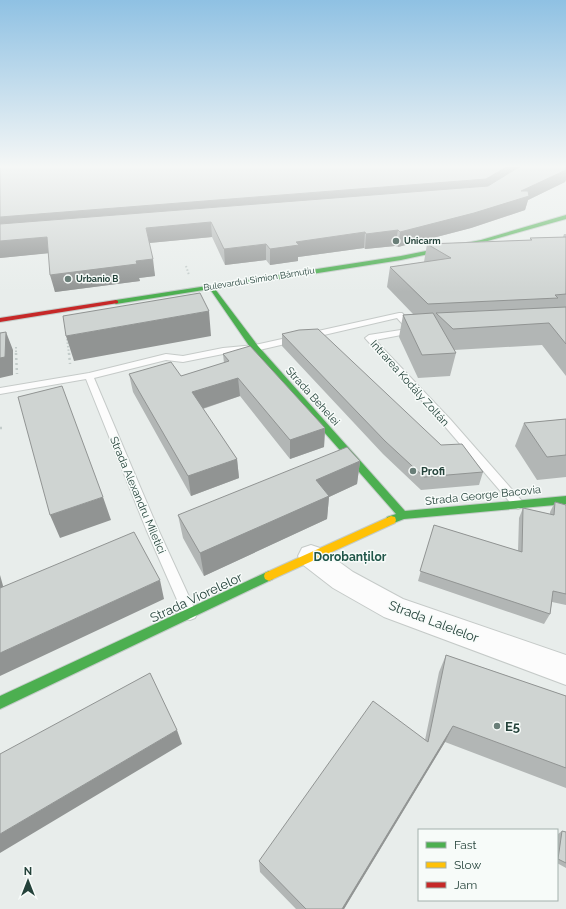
<svg xmlns="http://www.w3.org/2000/svg" width="566" height="909" font-family="Raleway,sans-serif">
<style>
.lines{fill:none;stroke-linecap:round;stroke-linejoin:round}
.lane-casing{stroke:#c5cac8;stroke-width:2}
.street-casing{stroke:#c5cac8;stroke-width:2}
.fast-casing{stroke:#c3cbc8;stroke-width:2}
.slow-casing{stroke:#c3cbc8;stroke-width:2}
.jam-casing{stroke:#c3cbc8;stroke-width:2}
.path-far1{stroke:#c3ccca;stroke-width:2;stroke-dasharray:1.5 2;stroke-linecap:butt}
.path{stroke:#c3ccca;stroke-width:2.5;stroke-dasharray:2 3;stroke-linecap:butt}
.lane{fill:#fcfcfc;fill-rule:evenodd}
.street{fill:#fcfcfc;fill-rule:evenodd}
.fast{fill:#4caf50;fill-rule:evenodd}
.slow{fill:#ffc107;fill-rule:evenodd}
.jam{fill:#c62828;fill-rule:evenodd}
.wall{fill:#b2b6b5}
.shaded-wall{fill:#919493}
.building{fill:#cfd4d2;stroke:#919493}
.poi-dot{fill:#697e78;stroke:#f7fbf9;stroke-width:1.5}
.labels{text-anchor:middle;stroke-width:3;stroke-linejoin:round;paint-order:stroke}
.far-poi-label{font-size:9px;font-weight:bold;fill:#24423a;stroke:#f7fbf9;text-anchor:start}
.far-street-label{font-size:9px;fill:#24423a;stroke:#f7fbf9}
.street-label{font-size:11px;fill:#24423a;stroke:#f7fbf9}
.poi-label{font-size:11px;font-weight:bold;fill:#24423a;stroke:#f7fbf9;text-anchor:start}
.neighbourhood-label{font-size:12px;font-weight:bold;fill:#1f5548;stroke:#f7fbf9}
.near-street-label{font-size:13px;fill:#24423a;stroke:#f7fbf9}
.near-poi-label{font-size:13px;font-weight:bold;fill:#24423a;stroke:#f7fbf9;text-anchor:start}
</style>
<rect width="100%" height="100%" fill="#e8edeb"/>
<g class="lines">
<g class="lane-casing">
<path id="lane" d="M399 313H402L417 328 418 330 417 332 375 340 450 419 522 501 524 504 522 507 518 509 514 507 442 423 365 338 369 335 407 329 397 318 255 351 223 354 183 362 166 360 94 378 158 529 197 614 195 618 190 620 185 618 146 529 86 379 0 394V388L89 373 166 354 183 356 223 348 255 345Z"/>
</g>
<g class="street-casing">
<path id="street" d="M311 545 320 548 353 572 403 599 566 655V685L384 617 333 588 302 564 298 556 302 548Z"/>
</g>
<g class="fast-casing">
<path id="fast" d="M566 215V219L484 242 401 260 215 289 258 346 405 511 566 496V504L404 519 391 524 387 523 386 520 387 517 396 514 252 350 210 289 116 304 113 302 116 300 401 256 481 240Z
M269 571 273 573 274 576 273 579 0 709V696Z"/>
</g>
<g class="slow-casing">
<path id="slow" d="M391 516 395 517 396 520 395 523 273 579 269 581 265 579 264 576 265 573Z"/>
</g>
<g class="jam-casing">
<path id="jam" d="M116 300 118 301V303L0 322V318Z"/>
</g>
<path class="path-far1" d="M186 266 189 275
M67 339 69 354
M16 347V354"/>
<path class="path" d="M16 353 17 374
M69 353 70 364
M0 428H3"/>
<use href="#lane" class="lane"/>
<use href="#street" class="street"/>
<use href="#fast" class="fast"/>
<use href="#slow" class="slow"/>
<use href="#jam" class="jam"/>
</g>
<path class="wall" d="M0 165H566V180L565 182 528 200 525 210 471 228 398 247 395 246 365 249 364 248 298 257V261L270 265 266 260 225 265 212 237 149 243 155 276 139 278 140 281 55 292 48 253 0 258Z
M564 234H566V376L542 345 454 350 456 353 450 376 418 378 399 337 403 315 413 314 387 287 390 267 424 262 427 244 530 240V238L563 237Z
M282 334 441 445 483 472 479 485 421 490 383 454 282 346Z
M223 354 325 428 324 447 290 459 240 396 203 409 237 459 239 478 191 496 133 392 129 374 181 376 224 363Z
M566 419V477L537 480 515 446 524 423Z
M360 461 357 484 329 497 327 519 204 576 183 538 178 515Z
M555 502 566 505V605L552 602 550 614 544 624 418 581 434 525 518 551 519 518 523 508 550 514V512Z
M446 655 566 696V788L445 742 344 909H296L260 872 259 861 425 740 439 672Z
M562 831 566 832V868L557 863V843L558 834Z"/>
<path class="shaded-wall" d="M510 165H522L482 194 0 232V217Z
M566 170V180L565 182 528 200 525 210 471 228 398 247 400 232 521 191Z
M211 222 212 237 149 243 146 228Z
M398 230 395 246 365 249 366 234Z
M365 232 364 248 298 257V261L270 265V249L296 242Z
M47 237 51 253 0 258V241Z
M266 244V260L225 265 224 249Z
M153 259 155 276 139 278 140 281 55 292 50 275 136 261Z
M209 311 211 336 74 361 66 336Z
M6 332 13 350V375L0 378V358Z
M238 378 240 396 195 411 192 392Z
M325 428 324 447 290 459V440Z
M237 459 239 478 191 496 188 476Z
M360 461 357 484 329 497 327 519 204 576 200 553 316 480Z
M103 497 111 520 60 538 50 515Z
M0 575 9 607 0 593Z
M160 580 164 599 0 676V653Z
M453 726 445 742 344 909H342Z
M177 730 182 744 0 853V834Z"/>
<path class="building" d="M0 165H510L486 179 0 217Z
M522 165H566V170L521 191H528L529 196 474 213 400 232 398 230 366 234 365 232 296 242 299 245 270 249 266 244 224 249 211 222 146 228 153 259 136 261 137 264 50 275 47 237 0 241V224L488 186 519 167Z
M566 237V294L555 295 558 298 428 304 390 267 451 258 427 244 532 240 530 238Z
M200 293 209 311 66 336 63 316Z
M566 307V344L549 323 453 329 436 313Z
M433 313 456 353 422 355 403 315Z
M318 329 441 445 462 444 483 472 424 477 385 441 282 334 299 330Z
M6 332 5 357 0 358V333Z
M250 346 325 428 290 440 238 378 192 392 237 459 188 476 129 374 171 362 181 376 229 361 223 354Z
M62 386 103 497 50 515 18 397Z
M566 419V455L547 457 524 423Z
M347 447 360 461 316 480 329 496 200 553 178 515Z
M555 502 566 505V594L553 591 550 614 420 571 434 525 522 552 523 508 554 515Z
M134 532 160 580 0 653V588Z
M446 655 566 696V768L453 726 342 909H306L259 861 373 701 428 742Z
M150 673 177 730 0 834V754Z
M562 831 566 832V863L558 859Z"/>
<linearGradient id="sky" x2="0" y2="1"><stop stop-color="#8fc1e3"/><stop offset="0.57" stop-color="#f5f7f6"/><stop offset="1" stop-color="#f5f7f6" stop-opacity="0"/></linearGradient>
<rect width="566" height="292" fill="url(#sky)"/>
<g class="poi-dot">
<circle cx="396" cy="241" r="4"/>
<circle cx="68" cy="279" r="4"/>
<circle cx="413" cy="471" r="4"/>
<circle cx="497" cy="726" r="4"/>
</g>
<g class="labels">
<g class="far-poi-label">
<text x="404" y="244">Unicarm</text>
<text x="76" y="282">Urbanio B</text>
</g>
<g class="far-street-label">
<text transform="translate(259 279) rotate(-9)" y="3">Bulevardul Simion Bărnuțiu</text>
</g>
<g class="street-label">
<text transform="translate(410 383) rotate(48)" y="4">Intrarea Kodály Zoltán</text>
<text transform="translate(313 396) rotate(48)" y="4">Strada Behelei</text>
<text transform="translate(138 495) rotate(67)" y="4">Strada Alexandru Miletici</text>
<text transform="translate(483 495) rotate(-6)" y="4">Strada George Bacovia</text>
</g>
<g class="poi-label">
<text x="421" y="475">Profi</text>
</g>
<g class="neighbourhood-label">
<text x="350" y="561">Dorobanților</text>
</g>
<g class="near-street-label">
<text transform="translate(196 597) rotate(-25)" y="5">Strada Viorelelor</text>
<text transform="translate(434 621) rotate(21)" y="5">Strada Lalelelor</text>
</g>
<g class="near-poi-label">
<text x="505" y="731">E5</text>
</g>
</g>
<rect x="418" y="829" width="140" height="72" fill="#f7fbf9" stroke="#a3b1ad"/>
<rect x="426" y="842" width="20" height="6" fill="#4caf50" stroke="#a3b1ad"/>
<text x="454" y="849" font-size="12" fill="#24423a">Fast</text>
<rect x="426" y="862" width="20" height="6" fill="#ffc107" stroke="#a3b1ad"/>
<text x="454" y="869" font-size="12" fill="#24423a">Slow</text>
<rect x="426" y="882" width="20" height="6" fill="#c62828" stroke="#a3b1ad"/>
<text x="454" y="889" font-size="12" fill="#24423a">Jam</text>
<g transform="translate(28 881)" stroke="#f7fbf9" stroke-width="3" paint-order="stroke">
<path d="M0-3L7 15L0 10L-7 15Z" fill="#24423a"/>
<text y="-6" font-size="11" font-weight="bold" text-anchor="middle" fill="#24423a">N</text>
</g>
</svg>
